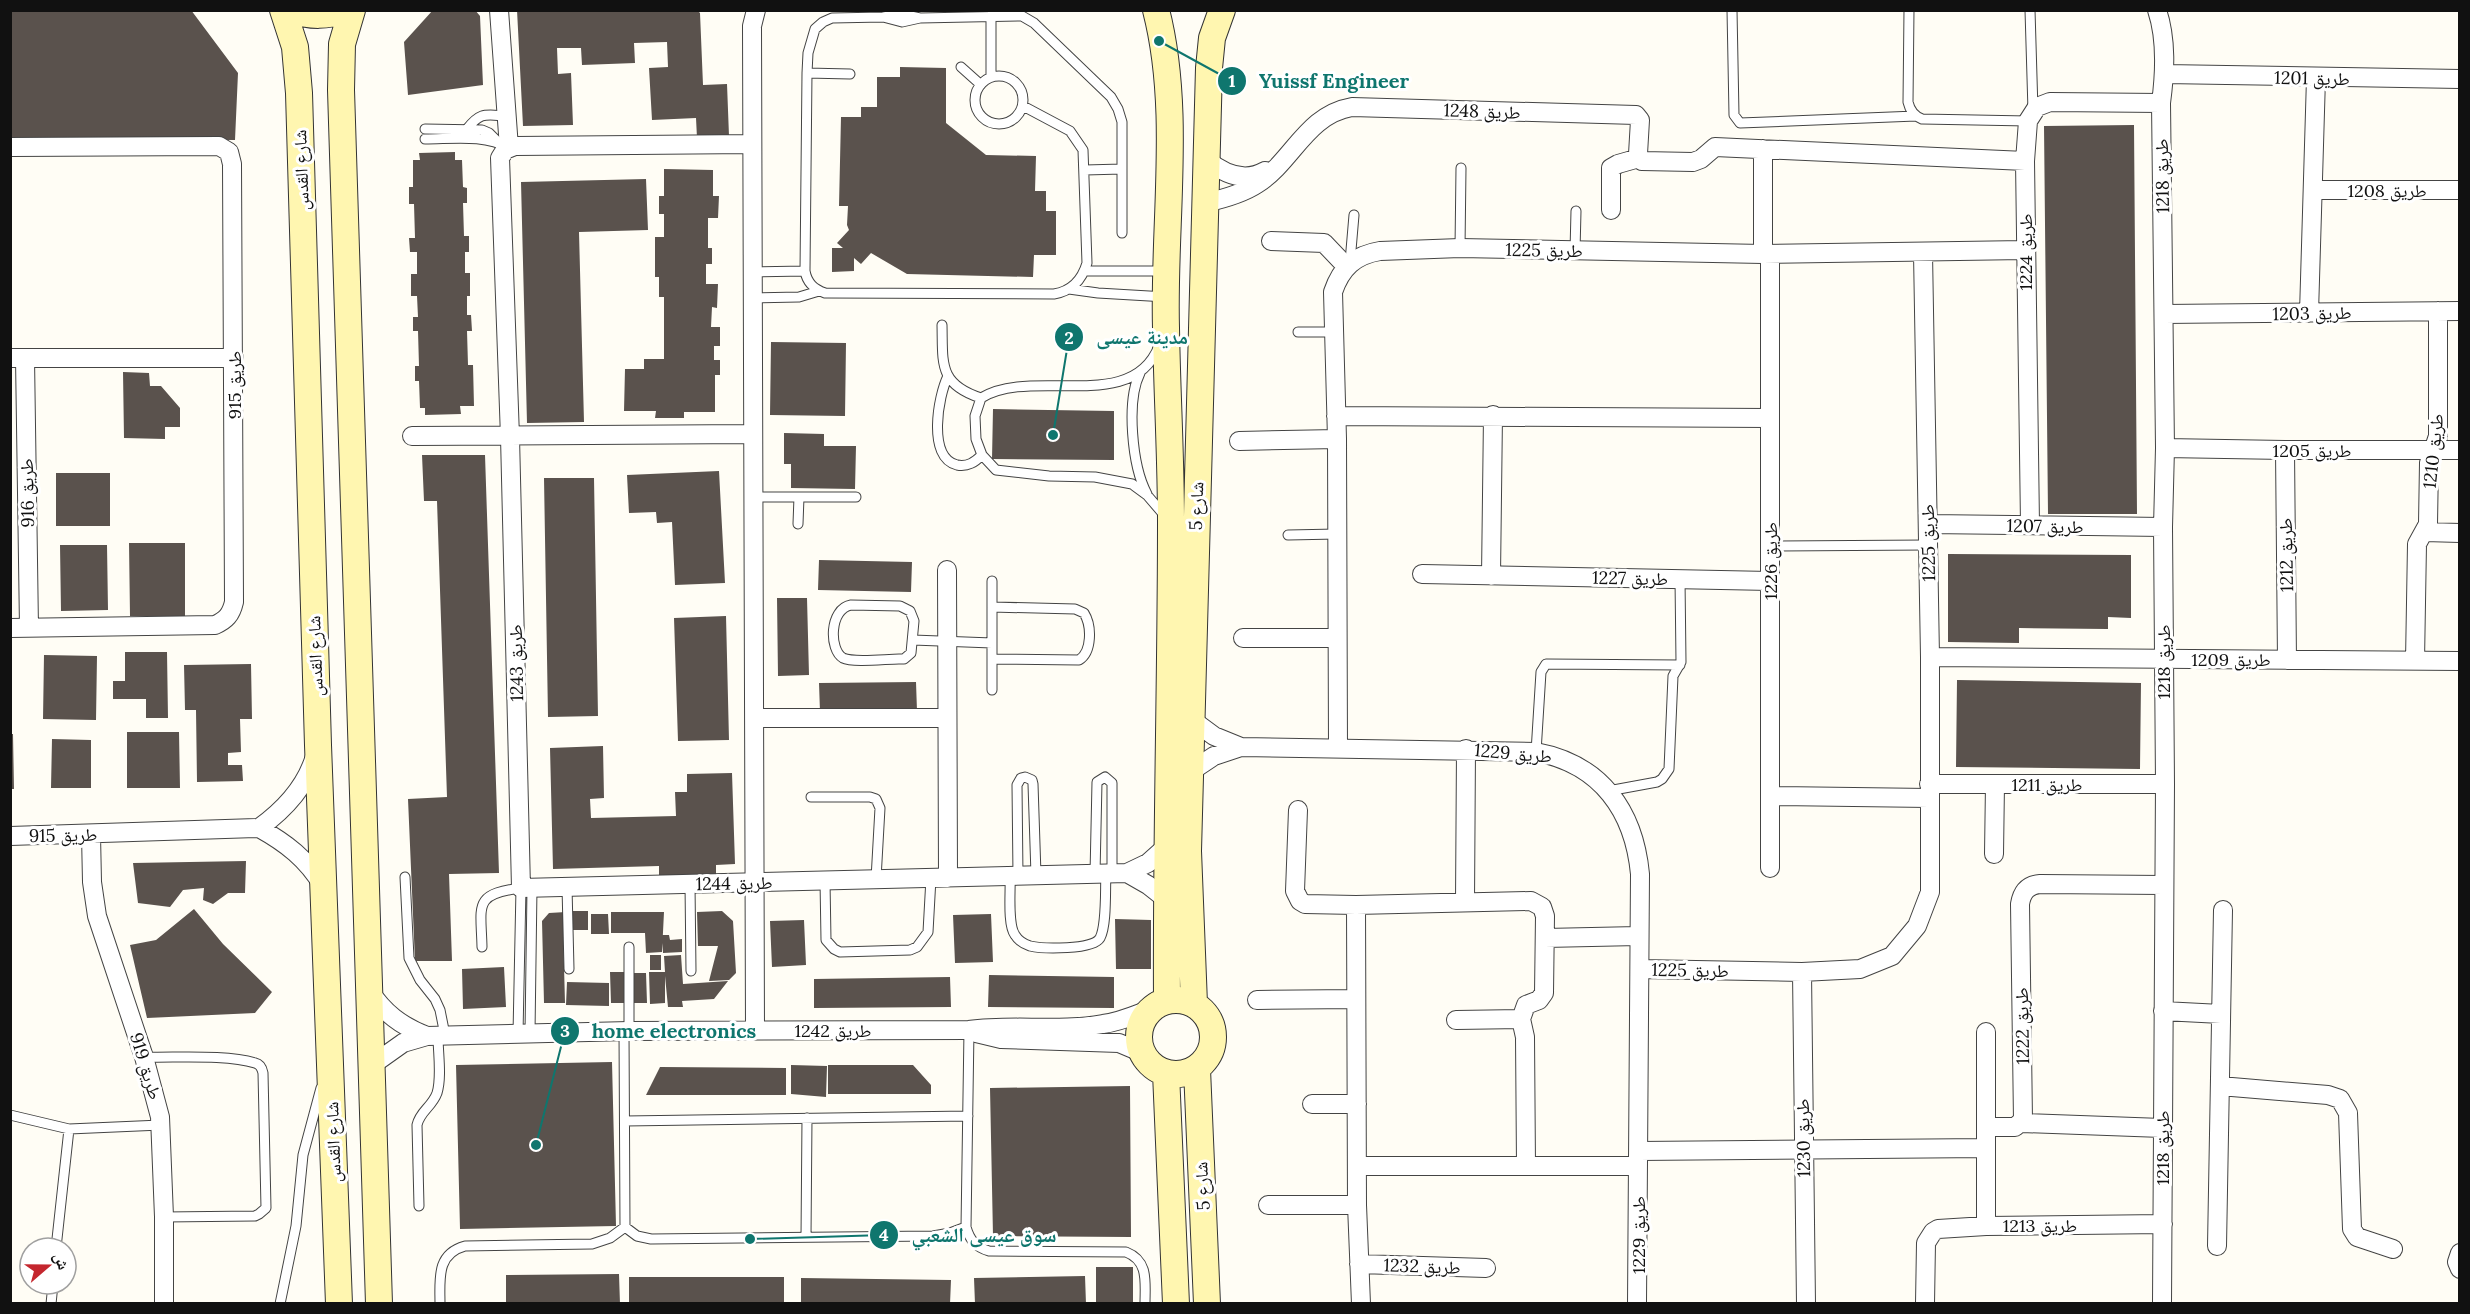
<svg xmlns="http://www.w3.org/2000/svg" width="2470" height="1314" font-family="Lora,'Noto Naskh Arabic',serif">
<rect width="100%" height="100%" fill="#fffdf5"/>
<path fill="#5a524d" d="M10,10H191L238,73L235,140L10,139Z
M433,10H475L480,16L483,85L408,95L404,42Z
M517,10H697L700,13L703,85L727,84L729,136L697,138L696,118L652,120L649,68L668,67L667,42L634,43L635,63L582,65L581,48H557L558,74L571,73L573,125L523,126Z
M900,67L946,68V123L986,155L1036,156L1035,191H1046V211H1056V255H1034L1033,277L907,274L871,253L861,264L854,258V271L832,272V248H843L837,243L849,230L847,225L848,206H839L841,117H861V107H877V77H900Z
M2134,125L2137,514H2048L2044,126Z
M455,152V160H462L463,187L467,188V203H463L464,236H469V252H465V273H470V296H467V315H471L472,331H467L468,365H473L474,406H460L461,414L425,415V408H420L419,381H415V366H419L418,331H413V317H418L417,296H411V274H417V252H410L409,238H415L414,204H409V187H413V160H420L419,153Z
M664,169L713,170V196H719L718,218H708V248H712V264H706V284H718L717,308L712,307L711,327H720V346H714V360H720V375H715V412H684V418H655L656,411H624L625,369H644V359H664V297H659V277H655V237H664V214H659V196H664Z
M646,179L648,230L579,232L584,422L527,423L521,182Z
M771,342L846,343L845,416L770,415Z
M123,372L149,373L150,386H161L180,408V427H165V439L124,438Z
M993,409L1114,411V460L992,459Z
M784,433L824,434V446H856L855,489L791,488V464H784Z
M422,455H485L499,873L449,874L452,961H415L408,799L447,797L437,501H424Z
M719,471L725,583L675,585L672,522L657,523L656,512L629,513L627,475Z
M56,473H110V526H56Z
M544,478H594L598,716L548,717Z
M129,543H185V616H130Z
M60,545H107L108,610L61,611Z
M1948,554L2131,555V618L2108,617V629L2019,628V643L1948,642Z
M819,560L912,562L911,592L818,590Z
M777,598H807L809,675L778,676Z
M726,616L729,740L678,741L674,618Z
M125,652H167L168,718H146V699H113V681H125Z
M44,655L97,656L96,720L43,719Z
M251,664L252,719H240L241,752L228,753V765H242L243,781L197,782L196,710H185L184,665Z
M1957,680L2141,683L2140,769L1956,767Z
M916,682L917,711L820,712L819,683Z
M127,732H179L180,788H127Z
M10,734H13L14,789H10Z
M52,739L91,740V788H51Z
M603,746L604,798L590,799L591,818L676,816L675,792H687V774L732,773L735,864L716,865V879L659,881V866L553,869L550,748Z
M246,861L245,893H228L213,904L203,900L204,888L183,890L170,907L138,903L133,863Z
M194,909L223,944L272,992L255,1013L147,1018L130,945L156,940Z
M569,911H588V930H569Z
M722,911L733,921L736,973L729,980L709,981L718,946H698L697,912Z
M566,912V930H563L565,1003H544L542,921L549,913Z
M611,912H664L662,952L646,953L645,933H611Z
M591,914H608L609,934H591Z
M991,914L993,962L955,963L953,915Z
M1115,919L1151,920V969H1116Z
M804,920L806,965L772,967L770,921Z
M662,935H669L670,940L682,939V952L663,953Z
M650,955H661V970H650Z
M681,955L683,984L728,981L714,999L682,1001L683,1007H668L665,976V1003L650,1004L649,972H665L664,956Z
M504,967L506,1007L463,1009L462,969Z
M610,972H627V1003H611Z
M631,973H646L647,1003H631Z
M989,975L1114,977V1008L988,1007Z
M950,977L951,1007L814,1008V979Z
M567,982L609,983V1006L566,1005Z
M612,1062L616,1226L460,1229L456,1065Z
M791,1065L827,1066L826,1097L791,1094Z
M828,1065H913L931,1085V1094H828Z
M660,1067L786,1068V1095H646Z
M1130,1086L1131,1237L993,1236L990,1088Z
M1096,1267H1133V1304H1096Z
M619,1274L620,1304H506V1275Z
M1085,1276L1086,1304H975L974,1278Z
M629,1277H784V1304H629Z
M801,1278L951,1280L950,1304H801Z"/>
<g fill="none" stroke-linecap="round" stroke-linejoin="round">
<g stroke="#444" stroke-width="11">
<path id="lane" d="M1732,10L1734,115L1740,123L1916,116
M1909,10L1908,102C1910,111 1914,116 1922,119L2028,121
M2030,10L2033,111
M991,16V76
M883,17L902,22L920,18L1022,16L1034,23L1111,97L1118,109L1122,122V233
M920,18L901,14L883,17L832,18L823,22L815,29L808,53L807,73L805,271C807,283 814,289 825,293L1054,294C1072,291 1082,280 1087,263L1083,150L1070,131L1023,106
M961,67L980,84
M807,73L850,74
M975 100a24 24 0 1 1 48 0a24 24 0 1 1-48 0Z
M425,129L482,130L489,133L498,142
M467,129C481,111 486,115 507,116
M425,139C453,139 484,134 509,148
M1085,170L1122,169
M1460,248L1461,168
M1575,251L1576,211
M1350,262L1354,215
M1085,271H1165
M753,272L805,271
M1069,289L1098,293L1166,297
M753,298L799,297L819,291
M942,325C943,363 938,384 981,398
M1298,332H1334
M1159,346C1132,415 1032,366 981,398L975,416L976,439L982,455L996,470L1049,476L1095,477L1132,484L1147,495L1165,516
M1140,373C1126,401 1132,466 1147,494
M948,376C938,396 927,458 957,465C968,467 975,462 982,455
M753,497H856
M798,524L799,497
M1288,535L1337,534
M1770,546L1927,545
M851,605L900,606L910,611L914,621L911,653L904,659H899C886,659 853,663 843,658C829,650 829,609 851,605Z
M992,607L1075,609L1084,613C1092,626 1092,652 1079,660L992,659
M913,640L992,643
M992,690V581
M1536,752L1541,672L1546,664L1680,665
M1608,791L1657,782L1662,779L1669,769L1673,676L1681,662L1680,579
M811,797H870L876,799L880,808L876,879
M1095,874L1097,782L1105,777L1112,783V873
M1010,876C1011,890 1007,924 1015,935C1018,940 1024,944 1030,946C1043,949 1093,950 1100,938C1107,925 1105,889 1106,873
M1018,876L1017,785L1021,778L1025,777L1032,780L1033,784L1036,875
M405,877L409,958L420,980L435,999L440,1010L445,1035
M825,881L826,940L834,949L840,952L910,950L917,947L928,932L931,878
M690,884L691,971
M567,887L569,969
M482,947C481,905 473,894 521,888L518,1034
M629,947V1031
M969,1030L966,1227C970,1241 976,1247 989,1251L1126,1252C1149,1261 1145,1282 1145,1304
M624,1031L625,1227
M530,1033L532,888
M144,1057C174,1058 227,1054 255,1063C260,1064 262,1068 263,1073L266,1208L259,1214L255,1216L164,1217
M10,1115L69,1129L161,1125
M625,1121L968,1116
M419,1206L417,1125C420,1111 432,1107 437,1093C442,1077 438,1053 438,1036
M625,1227L637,1236L651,1239L933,1236L950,1233L966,1227
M806,1237L807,1118
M56,1248L69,1129
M51,1304L53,1284
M280,1304L296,1226L303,1155L321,1088
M440,1304C440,1279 436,1254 465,1246L592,1244L610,1238L625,1227"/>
</g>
<g stroke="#444" stroke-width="20">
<path id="street" d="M499,10L509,148
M2157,10C2167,40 2165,73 2161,103L2165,448L2163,527L2165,784L2162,1304
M2165,74L2460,79
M752,144L515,146L505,150L500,158L510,437L521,888L1127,873L1148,863L1167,846
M10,147L219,146L229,152L232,164L234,602C231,615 226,620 215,625L10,628
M1763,149V254
M1207,160C1224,174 1244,183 1265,171
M2315,190H2460
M1205,203C1223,199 1242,194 1257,184C1293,161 1306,115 1352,107L1636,115L1640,120L1638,154L1642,161L1693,162L1701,159L1715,147L2025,161
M1611,210V168L1618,164L1639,158
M1271,241L1324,243L1346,266
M1770,254V868
M2309,313L2316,78
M2164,314L2460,311
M10,358H234
M25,358L29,628
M1336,416L1770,418
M412,436L753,434
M1239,441L1337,439
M2165,448L2285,450H2460
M2285,450L2287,660
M1928,524L2163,527
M2030,525L2025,161L2028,121L2037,107L2050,102L2161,103
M2425,532L2460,533
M947,570L948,878
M1422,574L1770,581
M1491,576L1493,415
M1243,638H1337
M1930,657L2460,661
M2415,661L2417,544L2428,524L2429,463L2438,436V311
M754,718H947
M1191,719L1214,736L1241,747
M1338,749L1337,439L1333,292C1341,268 1355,255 1380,251L1460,248L1763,254L2024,250
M1190,772L1214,756L1241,747L1536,752C1601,764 1634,811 1640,874L1637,1304
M1929,784H2165
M1770,796L1929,798
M1298,810L1295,891L1300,901L1305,904L1356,905L1531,901L1542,907L1545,916L1544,993L1539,1000L1526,1005L1521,1019L1525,1037L1526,1166
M259,828C284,810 306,787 315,756
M91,835L92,882L97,916L144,1057L160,1117L164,1217V1304
M10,836L259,828C286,843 307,859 323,886
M1994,854L1995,784
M1127,873L1148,885L1167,900
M1465,902L1466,749
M1356,905L1357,1205L1361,1304
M1545,938L1638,936
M1640,969L1802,972L1860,969L1892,956L1917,926L1930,892V657L1923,253
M1802,972L1806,1304
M369,990C384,1013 401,1026 427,1036
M1257,1000L1356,999
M2163,1011L2221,1014
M1456,1020L1521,1019
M755,1030L752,26L756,10
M1986,1032V1226
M976,1033L1001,1039L1119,1043L1138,1051L1145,1058
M372,1065L403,1043L427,1036L629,1031L969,1030C1013,1024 1059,1032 1103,1024C1120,1022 1135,1015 1151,1009
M2220,1086L2328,1095L2340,1099L2348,1113L2352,1229L2357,1237L2393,1249
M1312,1104H1357
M2022,1123L2162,1128
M1986,1127H2015L2023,1120L2020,904C2022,892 2028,885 2040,884L2164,885
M1639,1151L1986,1148
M1358,1166H1638
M1268,1205H1357
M2217,1246L2223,910
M2460,1253L2457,1262L2460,1269
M1359,1264L1486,1268
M1925,1304L1926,1243L1933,1232L1938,1229L1986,1226L2163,1224"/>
</g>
<g stroke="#333" stroke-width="28">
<path id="secondary" d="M283,10L295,47L299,93L318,745L339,1304
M292,10C311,17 327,16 346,10
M352,10L342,44L341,90L379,1304
M1156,10C1182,111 1163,224 1166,328C1167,393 1171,457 1171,522C1171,682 1166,841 1167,1000
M1139 1037a37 37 0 1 1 74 0a37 37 0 1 1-74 0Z
M1194,1004L1188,851L1209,68L1212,38L1222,10
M1197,1069L1207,1304
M1166,1073L1176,1304"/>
</g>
<use href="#lane" stroke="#fff" stroke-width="9"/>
<use href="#street" stroke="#fff" stroke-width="18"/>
<use href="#secondary" stroke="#fff6b0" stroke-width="26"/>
</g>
<g text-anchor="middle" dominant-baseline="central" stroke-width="6" stroke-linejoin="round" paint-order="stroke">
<g font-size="18" fill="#111" stroke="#fff">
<text transform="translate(2312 78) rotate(1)">طريق 1201</text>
<text transform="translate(1482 111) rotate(2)">طريق 1248</text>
<text transform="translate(301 170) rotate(-92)">شارع القدس</text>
<text transform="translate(2162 176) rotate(-91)">طريق 1218</text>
<text x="2387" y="190">طريق 1208</text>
<text transform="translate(1544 250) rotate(1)">طريق 1225</text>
<text transform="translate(2025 252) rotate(-90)">طريق 1224</text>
<text transform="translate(2312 313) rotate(-1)">طريق 1203</text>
<text transform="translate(234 385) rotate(-90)">طريق 915</text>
<text x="2312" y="450">طريق 1205</text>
<text transform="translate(2433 451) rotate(-84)">طريق 1210</text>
<text transform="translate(27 493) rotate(-91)">طريق 916</text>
<text transform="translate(1196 506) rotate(-88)">شارع 5</text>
<text transform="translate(2045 526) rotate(1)">طريق 1207</text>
<text transform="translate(1928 543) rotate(-91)">طريق 1225</text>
<text transform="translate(2286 555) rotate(-91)">طريق 1212</text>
<text transform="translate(1770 561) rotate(-90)">طريق 1226</text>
<text transform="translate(1630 578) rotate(1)">طريق 1227</text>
<text transform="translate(315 656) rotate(-92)">شارع القدس</text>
<text x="2231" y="659">طريق 1209</text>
<text transform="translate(2163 662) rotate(-90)">طريق 1218</text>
<text transform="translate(516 663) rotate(-91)">طريق 1243</text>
<text transform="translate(1513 753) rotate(5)">طريق 1229</text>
<text x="2047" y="784">طريق 1211</text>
<text transform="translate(63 835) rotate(-1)">طريق 915</text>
<text transform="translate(734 883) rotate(-1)">طريق 1244</text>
<text transform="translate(1690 970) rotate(1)">طريق 1225</text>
<text transform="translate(2022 1026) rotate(-91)">طريق 1222</text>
<text x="833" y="1030">طريق 1242</text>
<text transform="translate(146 1066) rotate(73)">طريق 919</text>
<text transform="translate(1803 1138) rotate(-91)">طريق 1230</text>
<text transform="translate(333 1142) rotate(-92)">شارع القدس</text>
<text transform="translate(2162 1148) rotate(-90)">طريق 1218</text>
<text transform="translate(1202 1186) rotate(-93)">شارع 5</text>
<text x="2040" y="1225">طريق 1213</text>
<text transform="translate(1638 1235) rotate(-90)">طريق 1229</text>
<text transform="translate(1422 1266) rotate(2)">طريق 1232</text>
</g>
</g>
<path fill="none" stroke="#0f766e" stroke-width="2" d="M1159 41L1232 81M1053 435L1069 337M536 1145L565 1031M750 1239L884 1235"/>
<g fill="#0f766e" stroke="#fff" stroke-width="2">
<circle cx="1159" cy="41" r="6"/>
<circle cx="1053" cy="435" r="6"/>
<circle cx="536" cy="1145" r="6"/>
<circle cx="750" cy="1239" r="6"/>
<circle cx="1232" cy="81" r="15"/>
<circle cx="1069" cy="337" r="15"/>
<circle cx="565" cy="1031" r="15"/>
<circle cx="884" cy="1235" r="15"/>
</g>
<g font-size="18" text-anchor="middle" font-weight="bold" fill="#fff">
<text x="1232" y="87">1</text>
<text x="1069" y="344">2</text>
<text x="565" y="1037">3</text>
<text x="884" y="1241">4</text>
</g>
<g font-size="20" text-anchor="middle" font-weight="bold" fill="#0f766e" stroke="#fff" stroke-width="6" stroke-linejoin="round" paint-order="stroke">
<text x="1334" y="88">Yuissf Engineer</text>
<text x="1142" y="344">مدينة عيسى</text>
<text x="674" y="1038">home electronics</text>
<text x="984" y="1242">سوق عيسى الشعبي</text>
</g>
<rect width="2470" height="1314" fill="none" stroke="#111111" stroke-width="24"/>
<g transform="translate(48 1266) rotate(70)"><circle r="28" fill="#ffffff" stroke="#a0a0a0" stroke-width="1.5"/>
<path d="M0-4.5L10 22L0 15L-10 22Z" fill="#c4262e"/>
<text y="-9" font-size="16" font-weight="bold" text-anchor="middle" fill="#111111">ش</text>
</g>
</svg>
